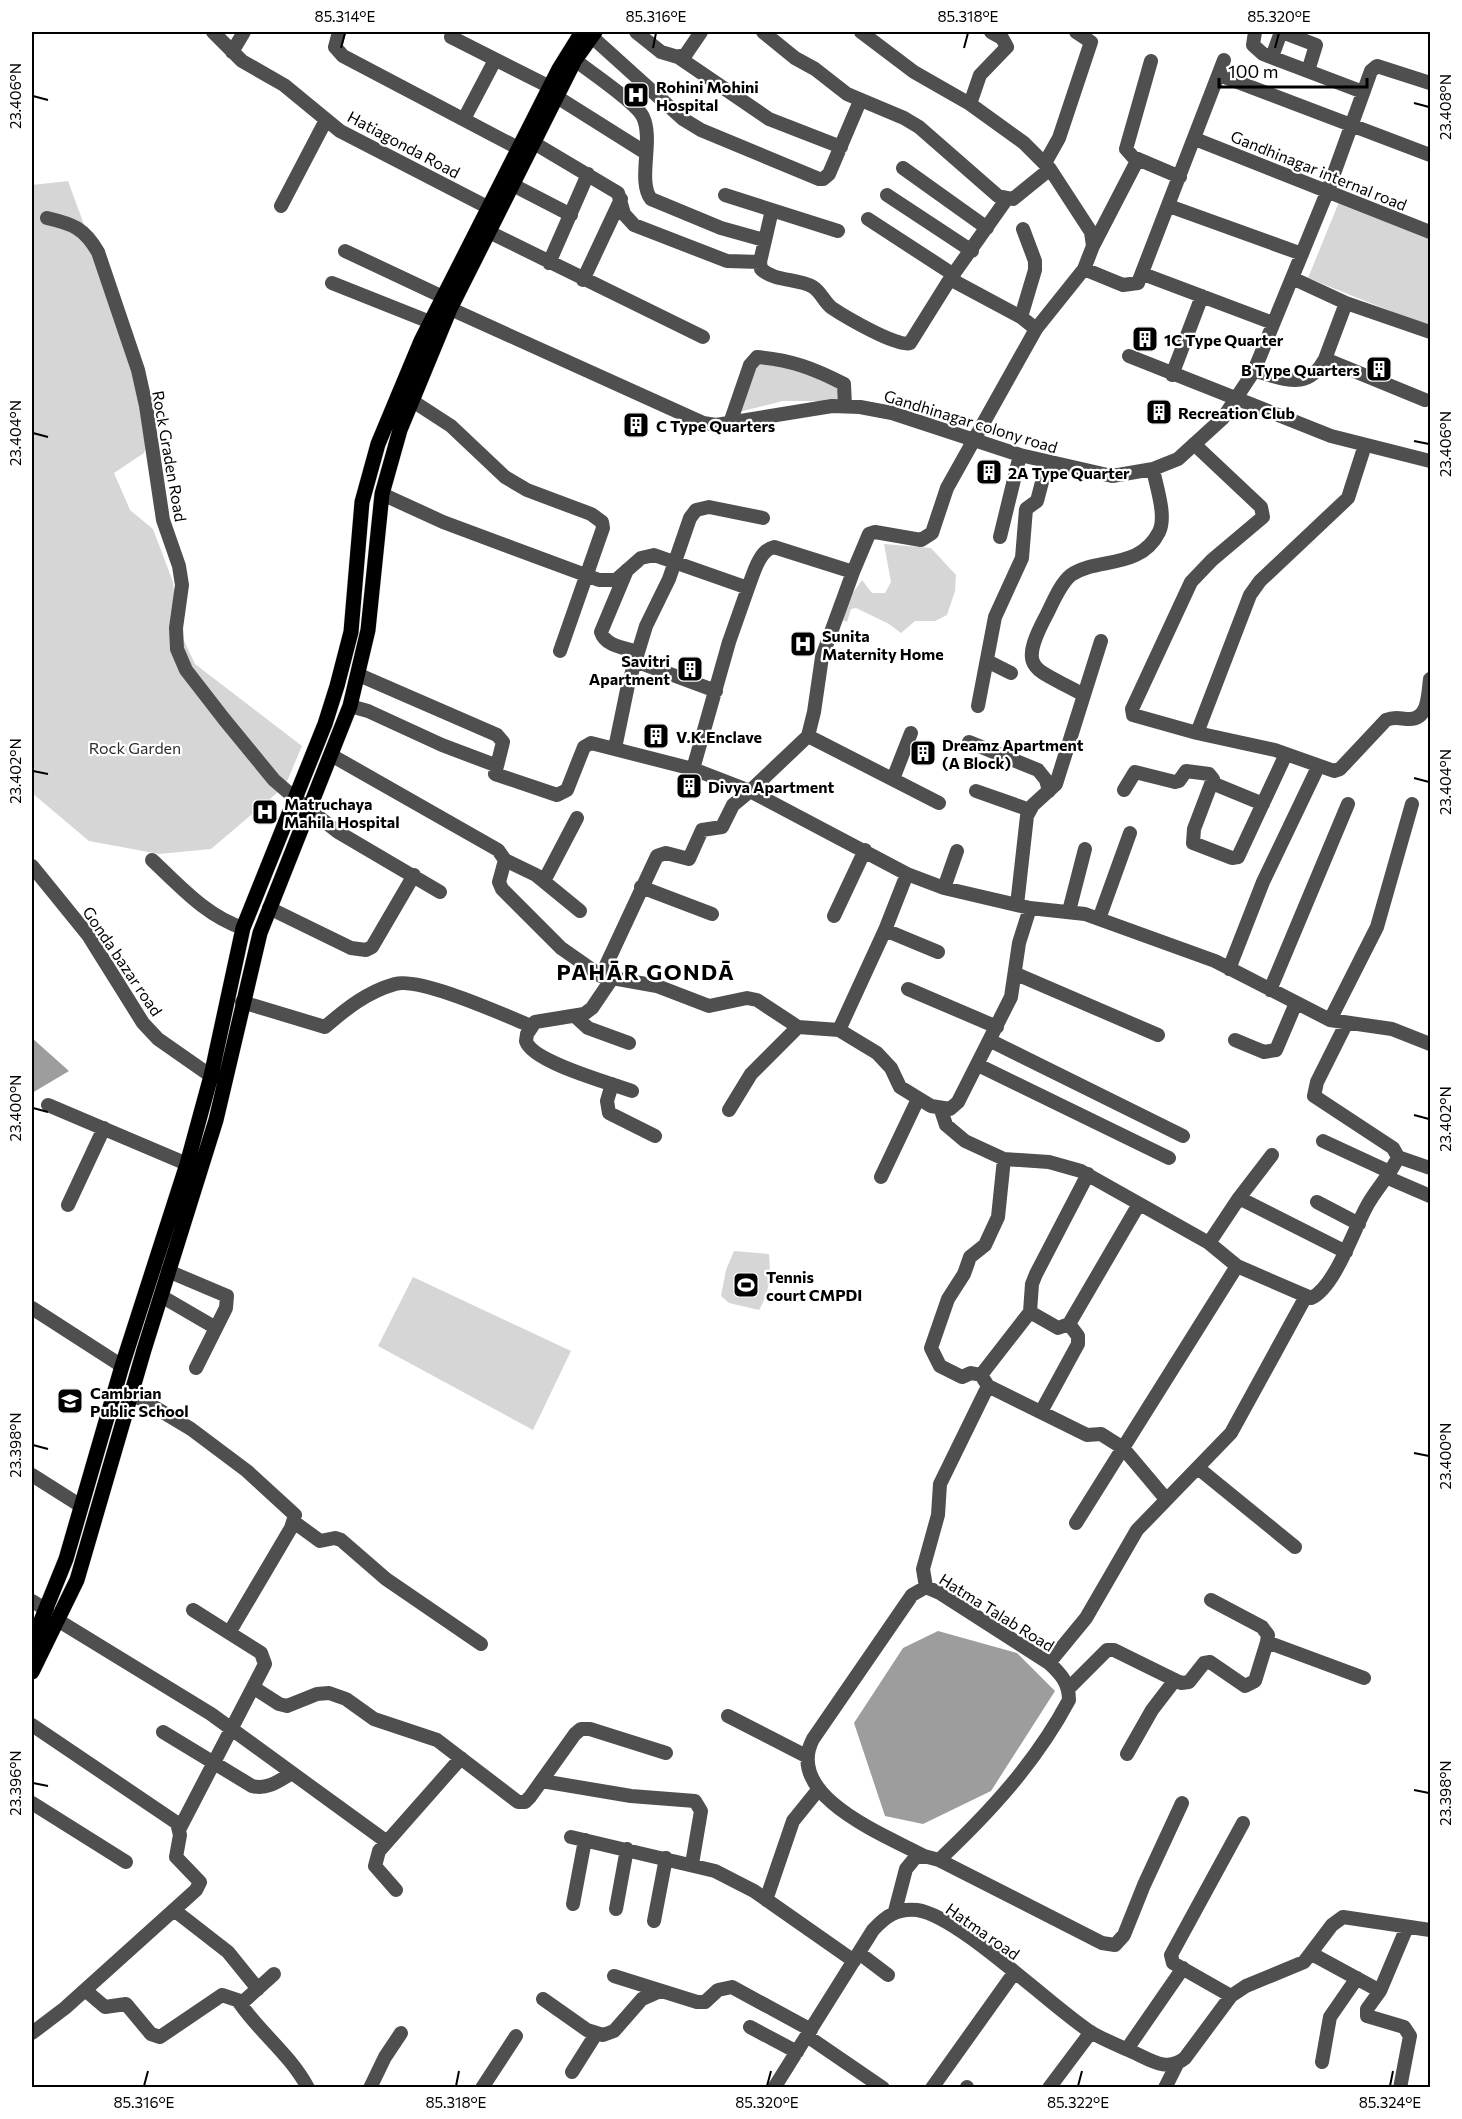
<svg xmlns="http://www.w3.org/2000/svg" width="1462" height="2119" font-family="Commissioner,sans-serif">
<rect width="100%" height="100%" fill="#fff"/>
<path fill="#d6d6d6" d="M68,181L154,415L144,453L114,473L130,510L153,529L173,582L178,628L195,664L302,746L285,786L211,849L159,854L89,841L32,793V185Z
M1339,202L1430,238V327L1308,278Z
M766,361L798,367L840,387L838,401H783L735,413L752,364Z
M884,544L931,548L956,575L955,591L947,615L935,621H915L901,633L889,624L856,608L851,609L847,622L836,617L862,580L872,593H885L891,582Z
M734,1251L769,1254C771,1275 770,1291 759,1310L729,1303L721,1296L726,1270Z
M413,1277L571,1351L533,1430L378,1346Z"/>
<path fill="#9d9d9d" d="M32,1038L69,1071L32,1093Z
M938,1631L1017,1653L1055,1691L991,1791L923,1824L885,1816L854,1723L903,1648Z"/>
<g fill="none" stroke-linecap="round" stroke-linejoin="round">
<g stroke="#dbdbdb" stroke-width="16">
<path id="major" d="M32,1643L66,1559L122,1366L187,1164L211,1076L243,928L325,724L337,686L351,632L362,502L378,444L421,341L559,69L582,32
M32,1672L77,1580L144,1350L216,1120L260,933L350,706L368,630L382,494L400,430L450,309L575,60L595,32"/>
</g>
<path stroke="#4f4f4f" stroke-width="14" d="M213,32L242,61L284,85L340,131L497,212
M339,32L335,47L343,56L518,148
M636,32L661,52L678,57L686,54L701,32
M763,32L795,58L815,69L847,94L904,118L919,127L998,196L1013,199L1050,169
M1255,32L1253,45L1263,54L1363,92
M1282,32L1316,45L1308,71
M591,36L683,119L701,130L819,179H823L829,174L860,101
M451,37L550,87
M232,52L244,32
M678,57L769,119L841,147
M1272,57L1281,32
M575,60C589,71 637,103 643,117C654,140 637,181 651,199L721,228L764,240
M1151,61L1126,149L1133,157L1180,177
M1219,75L1430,155
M557,97L646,153
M970,104L980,75L1007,47L1002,38L991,32
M464,119L495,60
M1195,139L1430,232
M534,143L618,193L624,214L634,225L727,261L760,262
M1045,163L1059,138L1091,42L1076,32
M903,168L987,228
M513,185L571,215
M725,195L838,231
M887,195L972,251
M281,206L326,120
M1169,206L1302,254
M772,210L760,262L761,269C775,282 798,278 813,287C821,292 824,302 832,308C844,316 898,348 910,343L950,279L1021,317L1036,329
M47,218C73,224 84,228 98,252L138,370L146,406L163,520L179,566L182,585L176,628L177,649L186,670L224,719L274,780L296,799L338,832L440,892
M868,219L954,275
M489,232L703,337
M1093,246L1138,159
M345,251L443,297
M549,263L588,174
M1084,269L1123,285L1138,283L1224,60
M1143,274L1273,323
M1292,278L1346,303L1430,332
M950,279L1006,200
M583,280L621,199
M332,283L430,322
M1346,303L1325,359L1425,400
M442,305L703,423L716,425L832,406L860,407L892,413L1020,455L1112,476L1153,469L1178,459L1223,418L1254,371L1328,190L1371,71L1377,66L1430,83
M1021,317L1035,270V261L1023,229
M1129,356L1331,436L1430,461
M1254,371C1285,378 1307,392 1325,359
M1172,375L1202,296
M411,400L451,426L505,477L527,490L591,514L602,522L603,528L560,651
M730,423L750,365L757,357C791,360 813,368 844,384L845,406
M1194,444L1261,507L1263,517L1212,560L1191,582L1132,709L1133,715L1197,733L1275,750L1334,771L1340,769L1386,720C1395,716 1401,719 1410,719C1429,719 1428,693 1430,679
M382,494L443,522L599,580H616L641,558L654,555L748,588L729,642L693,769
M1000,537L1020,455
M627,570L601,632C605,646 625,648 638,652
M853,572L869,534L875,532L921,540L932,533L947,488L1036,329L1084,269L1093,246L1091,232L1050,169L1024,143L970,104L914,72L861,32
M635,661L716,691
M987,661L1011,673
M359,675L497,735L503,742L495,774L557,795L567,790L584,747L591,743L693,769L750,791L808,736L814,712L822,657L853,572L774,547C759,550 753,575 748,588
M1084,695C1034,667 1016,672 1047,614C1053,602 1060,584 1071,575C1097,557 1140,570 1159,532C1167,516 1156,486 1153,469
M350,706L368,711L442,745L495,765
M978,706L995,617L1022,558L1026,509L1037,501L1047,463
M1197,733L1250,595L1260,581L1348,498L1365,445
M808,736L939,803
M969,742L1038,770L1046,780L1049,791
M615,748L628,685L646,626L669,579L690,518L696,510L709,507L763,518
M331,755L498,850L505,860L499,882L502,889L561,948L601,976L657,986L709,1006L747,998L757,1000L798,1027
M893,779L911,733
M1212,783L1263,804
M1124,790L1135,772L1175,782L1179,781L1186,771L1209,774L1213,779L1194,829L1193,843L1232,858L1238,857L1286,754
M976,791L1030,810
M152,860C180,886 206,916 243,928
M505,860L536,875L580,911
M32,866L88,935L143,1023L158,1039L211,1076L220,1077
M544,881L577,818
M641,887L712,914
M944,888L957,851
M1017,905L1027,816L1033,805L1056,784L1101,641
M269,908L351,948L366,950L372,947L414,875
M1069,911L1085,849
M834,916L865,850
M1099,919L1130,833
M885,930L938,952
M1229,969L1263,882L1318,767
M1016,974L1158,1035
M601,976L657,856L666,853L689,859L702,830L722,827L733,805L750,791L907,874L944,888L1030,908L1085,914L1215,961L1330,1020L1392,1029L1430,1044
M613,977L592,1008L584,1014L535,1022L527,1034L526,1041C532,1062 610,1083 632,1091
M908,989L997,1027
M1270,990L1348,804
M242,1002L325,1027C347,1008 367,992 395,984C421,977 504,1015 531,1026
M576,1017L588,1028L629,1043
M1330,1020L1377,927L1412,804
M839,1030L885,930L907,874
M1235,1040L1264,1052L1276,1050L1296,1003
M991,1041L1183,1136
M978,1065L1169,1158
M612,1084L607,1101L609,1113L655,1136
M48,1105L187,1164
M729,1110L751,1074L798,1027L839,1030L877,1053L891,1068L900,1087L931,1106L950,1109L958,1102L1011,997L1019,943L1030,908
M941,1110L946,1125L965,1141L1004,1159L1049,1162L1081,1171L1209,1243L1237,1266L1311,1298C1335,1288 1355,1226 1368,1204C1377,1188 1391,1174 1398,1157L1393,1148L1314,1096L1317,1082L1346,1024
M1323,1141L1390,1172
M1398,1157L1430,1168
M881,1177L918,1099
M1386,1177L1430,1196
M1239,1198L1346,1252
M1317,1202L1359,1224
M68,1205L104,1128
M1209,1243L1239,1198L1272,1155
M168,1271L227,1296L226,1308L196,1368
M161,1296L216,1328
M32,1308L122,1366
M1030,1312L1058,1328L1069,1324L1139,1204
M981,1375L1030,1312L1032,1284L1036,1274L1088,1174
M988,1386L1087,1435L1101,1434L1123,1448L1166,1499
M131,1393L191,1429L247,1471L295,1515L291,1528L229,1633
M1042,1410L1078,1344V1336L1069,1324
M1198,1468L1295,1547
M32,1475L81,1506
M294,1522L320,1541L335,1538L341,1540L386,1579L481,1644
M1076,1523L1237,1266
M926,1587L923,1569L938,1515L940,1484L988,1386L981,1375L971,1373L962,1377L940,1366L931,1348L948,1299L964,1274L970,1257L985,1245L998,1217L1004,1159
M1211,1600L1262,1627L1268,1635L1267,1642
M32,1601L47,1610
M59,1621L211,1714L387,1842
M1049,1663L1086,1618L1137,1530L1231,1433L1305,1298
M254,1688L279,1704L287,1706L317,1694L329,1693L346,1699L374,1719L437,1740L518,1802H525L530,1797L575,1734L581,1729H590L666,1753
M1069,1688L1107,1650H1114L1181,1683L1189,1682L1204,1663L1210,1662L1245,1686L1255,1681L1267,1642L1364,1678
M728,1716L806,1756
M32,1725L177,1823L180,1835L176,1857L200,1882L196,1890L65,2008L32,2033
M163,1732L252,1786C267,1790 279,1781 292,1773
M1127,1754L1152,1710L1175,1680
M542,1781L631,1796L695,1801L701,1811L692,1864
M32,1803L126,1862
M180,1828L265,1664L261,1653L193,1610
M571,1837L715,1871L754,1891L854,1961
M939,1860L1102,1943L1115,1945L1124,1935L1144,1885L1182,1803
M396,1890L375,1866L379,1851L461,1758
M766,1900L793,1821L818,1790
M573,1904L585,1840
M616,1909L627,1849
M174,1910L228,1952L258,1989
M895,1911L906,1869L915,1858L924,1856L939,1860C990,1812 1036,1762 1069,1700C1069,1683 1061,1674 1049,1663L940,1593L926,1587L912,1595L813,1739C783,1796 885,1835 924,1856
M654,1921L666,1858
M859,1953L888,1975
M1312,1954L1380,1991L1407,1927
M614,1976L697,2002H705L718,1990L732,1987L811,2030
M85,1990L105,2007L126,2004L151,2034L160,2037L222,1995L243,2002L274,1974
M1380,1991L1367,2009V2016L1404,2027L1410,2036L1400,2088
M1231,1996L1173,1963L1171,1955L1243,1823
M543,1999L587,2030L603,2035L614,2031L642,1999L660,1991
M239,2002C260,2033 290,2054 308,2088
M750,2027L797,2052
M807,2036L883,2088
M1127,2049L1183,1968
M1322,2062L1330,2017L1357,1978
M572,2072L596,2034
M967,2087V2088
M370,2088L385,2057L401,2033
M482,2088L516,2036
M774,2088L873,1930C886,1916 897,1908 917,1910C959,1916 1048,2004 1089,2031C1103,2040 1120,2046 1135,2053C1152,2061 1168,2072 1185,2058L1231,1996L1246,1986L1304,1962L1332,1925L1343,1917L1430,1930
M932,2088L1014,1973
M1049,2088L1091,2032
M1165,2088L1177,2064"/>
<use href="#major" stroke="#000" stroke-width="15"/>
</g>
<path fill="none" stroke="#000" stroke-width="2" d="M341,48L345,33M653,48L656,33M964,48L968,33M1275,48L1279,33M33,96L48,100M1414,103L1429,107M33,433L48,437M1414,441L1429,444M33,771L48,774M1414,778L1429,782M33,1108L48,1112M1414,1115L1429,1119M33,1445L48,1449M1414,1453L1429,1456M33,1783L48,1786M1414,1790L1429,1793M144,2086L148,2071M456,2086L459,2071M767,2086L771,2071M1078,2086L1082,2071M1390,2086L1393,2071"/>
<defs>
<g id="hospital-square" transform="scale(1.35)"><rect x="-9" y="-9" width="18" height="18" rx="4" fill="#000" stroke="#fff"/><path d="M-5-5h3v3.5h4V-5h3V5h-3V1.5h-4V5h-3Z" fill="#fff"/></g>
<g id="building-square" transform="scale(1.35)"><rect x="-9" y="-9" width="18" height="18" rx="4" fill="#000" stroke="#fff"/><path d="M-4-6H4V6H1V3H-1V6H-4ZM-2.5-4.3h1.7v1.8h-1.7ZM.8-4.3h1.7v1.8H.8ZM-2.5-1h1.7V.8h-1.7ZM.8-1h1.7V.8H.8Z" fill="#fff"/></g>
<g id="stadium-square" transform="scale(1.35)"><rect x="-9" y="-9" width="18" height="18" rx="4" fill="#000" stroke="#fff"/><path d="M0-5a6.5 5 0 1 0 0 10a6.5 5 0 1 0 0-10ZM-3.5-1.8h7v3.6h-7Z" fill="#fff"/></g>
<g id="school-square" transform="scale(1.35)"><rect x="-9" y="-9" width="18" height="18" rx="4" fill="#000" stroke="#fff"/><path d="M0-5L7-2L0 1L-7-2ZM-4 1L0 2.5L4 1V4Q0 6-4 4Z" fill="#fff"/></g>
</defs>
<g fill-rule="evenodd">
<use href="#hospital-square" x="636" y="95"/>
<use href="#building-square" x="1145" y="339"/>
<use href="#building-square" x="1379" y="369"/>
<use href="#building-square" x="1159" y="412"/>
<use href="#building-square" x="636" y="425"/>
<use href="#building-square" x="989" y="472"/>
<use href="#hospital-square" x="803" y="644"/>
<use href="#building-square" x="690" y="669"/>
<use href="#building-square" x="656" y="736"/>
<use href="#building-square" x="923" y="753"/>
<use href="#building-square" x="689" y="786"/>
<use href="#hospital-square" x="265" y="812"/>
<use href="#stadium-square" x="746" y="1285"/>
<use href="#school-square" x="70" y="1401"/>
</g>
<g text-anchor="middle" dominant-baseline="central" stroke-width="4.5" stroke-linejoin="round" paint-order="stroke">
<g font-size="16" font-weight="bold" fill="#000" stroke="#fff" text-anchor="start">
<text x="656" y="86">Rohini Mohini<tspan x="656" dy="18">Hospital</tspan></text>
<text x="1164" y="339">1C Type Quarter</text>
<text x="1360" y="369" text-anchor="end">B Type Quarters</text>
<text x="1178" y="412">Recreation Club</text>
<text x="656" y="425">C Type Quarters</text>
<text x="1008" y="472">2A Type Quarter</text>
<text x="822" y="635">Sunita<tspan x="822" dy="18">Maternity Home</tspan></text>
<text x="670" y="660" text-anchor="end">Savitri<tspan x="670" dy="18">Apartment</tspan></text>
<text x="676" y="736">V.K.Enclave</text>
<text x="942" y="744">Dreamz Apartment<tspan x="942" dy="18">(A Block)</tspan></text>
<text x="708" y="786">Divya Apartment</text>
<text x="284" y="803">Matruchaya<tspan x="284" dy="18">Mahila Hospital</tspan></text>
<text x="766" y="1276">Tennis<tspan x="766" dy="18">court CMPDI</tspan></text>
<text x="90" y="1392">Cambrian<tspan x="90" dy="18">Public School</tspan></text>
</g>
<g font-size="16" fill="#000" stroke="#fff">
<text transform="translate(404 144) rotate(28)">Hatiagonda Road</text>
<text transform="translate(1319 170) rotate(22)">Gandhinagar internal road</text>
<text transform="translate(971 421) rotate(17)">Gandhinagar colony road</text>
<text transform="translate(170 456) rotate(80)">Rock Graden Road</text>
<text transform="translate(123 961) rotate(56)">Gonda bazar road</text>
<text transform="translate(997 1612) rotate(32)">Hatma Talab Road</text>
<text transform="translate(983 1931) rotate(35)">Hatma road</text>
</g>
<g font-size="16" fill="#2d2d2d" stroke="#fff">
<text x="135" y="747">Rock Garden</text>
</g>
<g font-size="22" font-weight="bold" letter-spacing="1.5" fill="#000" stroke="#fff">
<text x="646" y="971">PAHĀR GONDĀ</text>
</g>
</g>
<rect width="1462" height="2119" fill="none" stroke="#ffffff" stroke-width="66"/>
<path d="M1219 78v9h148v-9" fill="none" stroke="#000000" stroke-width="3"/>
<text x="1228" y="78" font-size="18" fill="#000000" stroke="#ffffff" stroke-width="4.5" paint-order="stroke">100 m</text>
<rect x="33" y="33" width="1396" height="2053" fill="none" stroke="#000" stroke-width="2"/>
<g font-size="15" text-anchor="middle" fill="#000">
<text x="345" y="22">85.314°E</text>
<text x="656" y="22">85.316°E</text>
<text x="968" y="22">85.318°E</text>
<text x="1279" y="22">85.320°E</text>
<text transform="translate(16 96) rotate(-90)" y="5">23.406°N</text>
<text transform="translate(1446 107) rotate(-90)" y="5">23.408°N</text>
<text transform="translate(16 433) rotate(-90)" y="5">23.404°N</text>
<text transform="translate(1446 444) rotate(-90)" y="5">23.406°N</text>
<text transform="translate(16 771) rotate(-90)" y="5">23.402°N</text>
<text transform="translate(1446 782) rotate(-90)" y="5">23.404°N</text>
<text transform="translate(16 1108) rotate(-90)" y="5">23.400°N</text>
<text transform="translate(1446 1119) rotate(-90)" y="5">23.402°N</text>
<text transform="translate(16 1445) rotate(-90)" y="5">23.398°N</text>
<text transform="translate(1446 1456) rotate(-90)" y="5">23.400°N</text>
<text transform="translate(16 1783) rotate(-90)" y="5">23.396°N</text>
<text transform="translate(1446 1793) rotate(-90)" y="5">23.398°N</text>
<text x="144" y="2108">85.316°E</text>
<text x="456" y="2108">85.318°E</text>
<text x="767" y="2108">85.320°E</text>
<text x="1078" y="2108">85.322°E</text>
<text x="1390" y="2108">85.324°E</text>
</g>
</svg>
